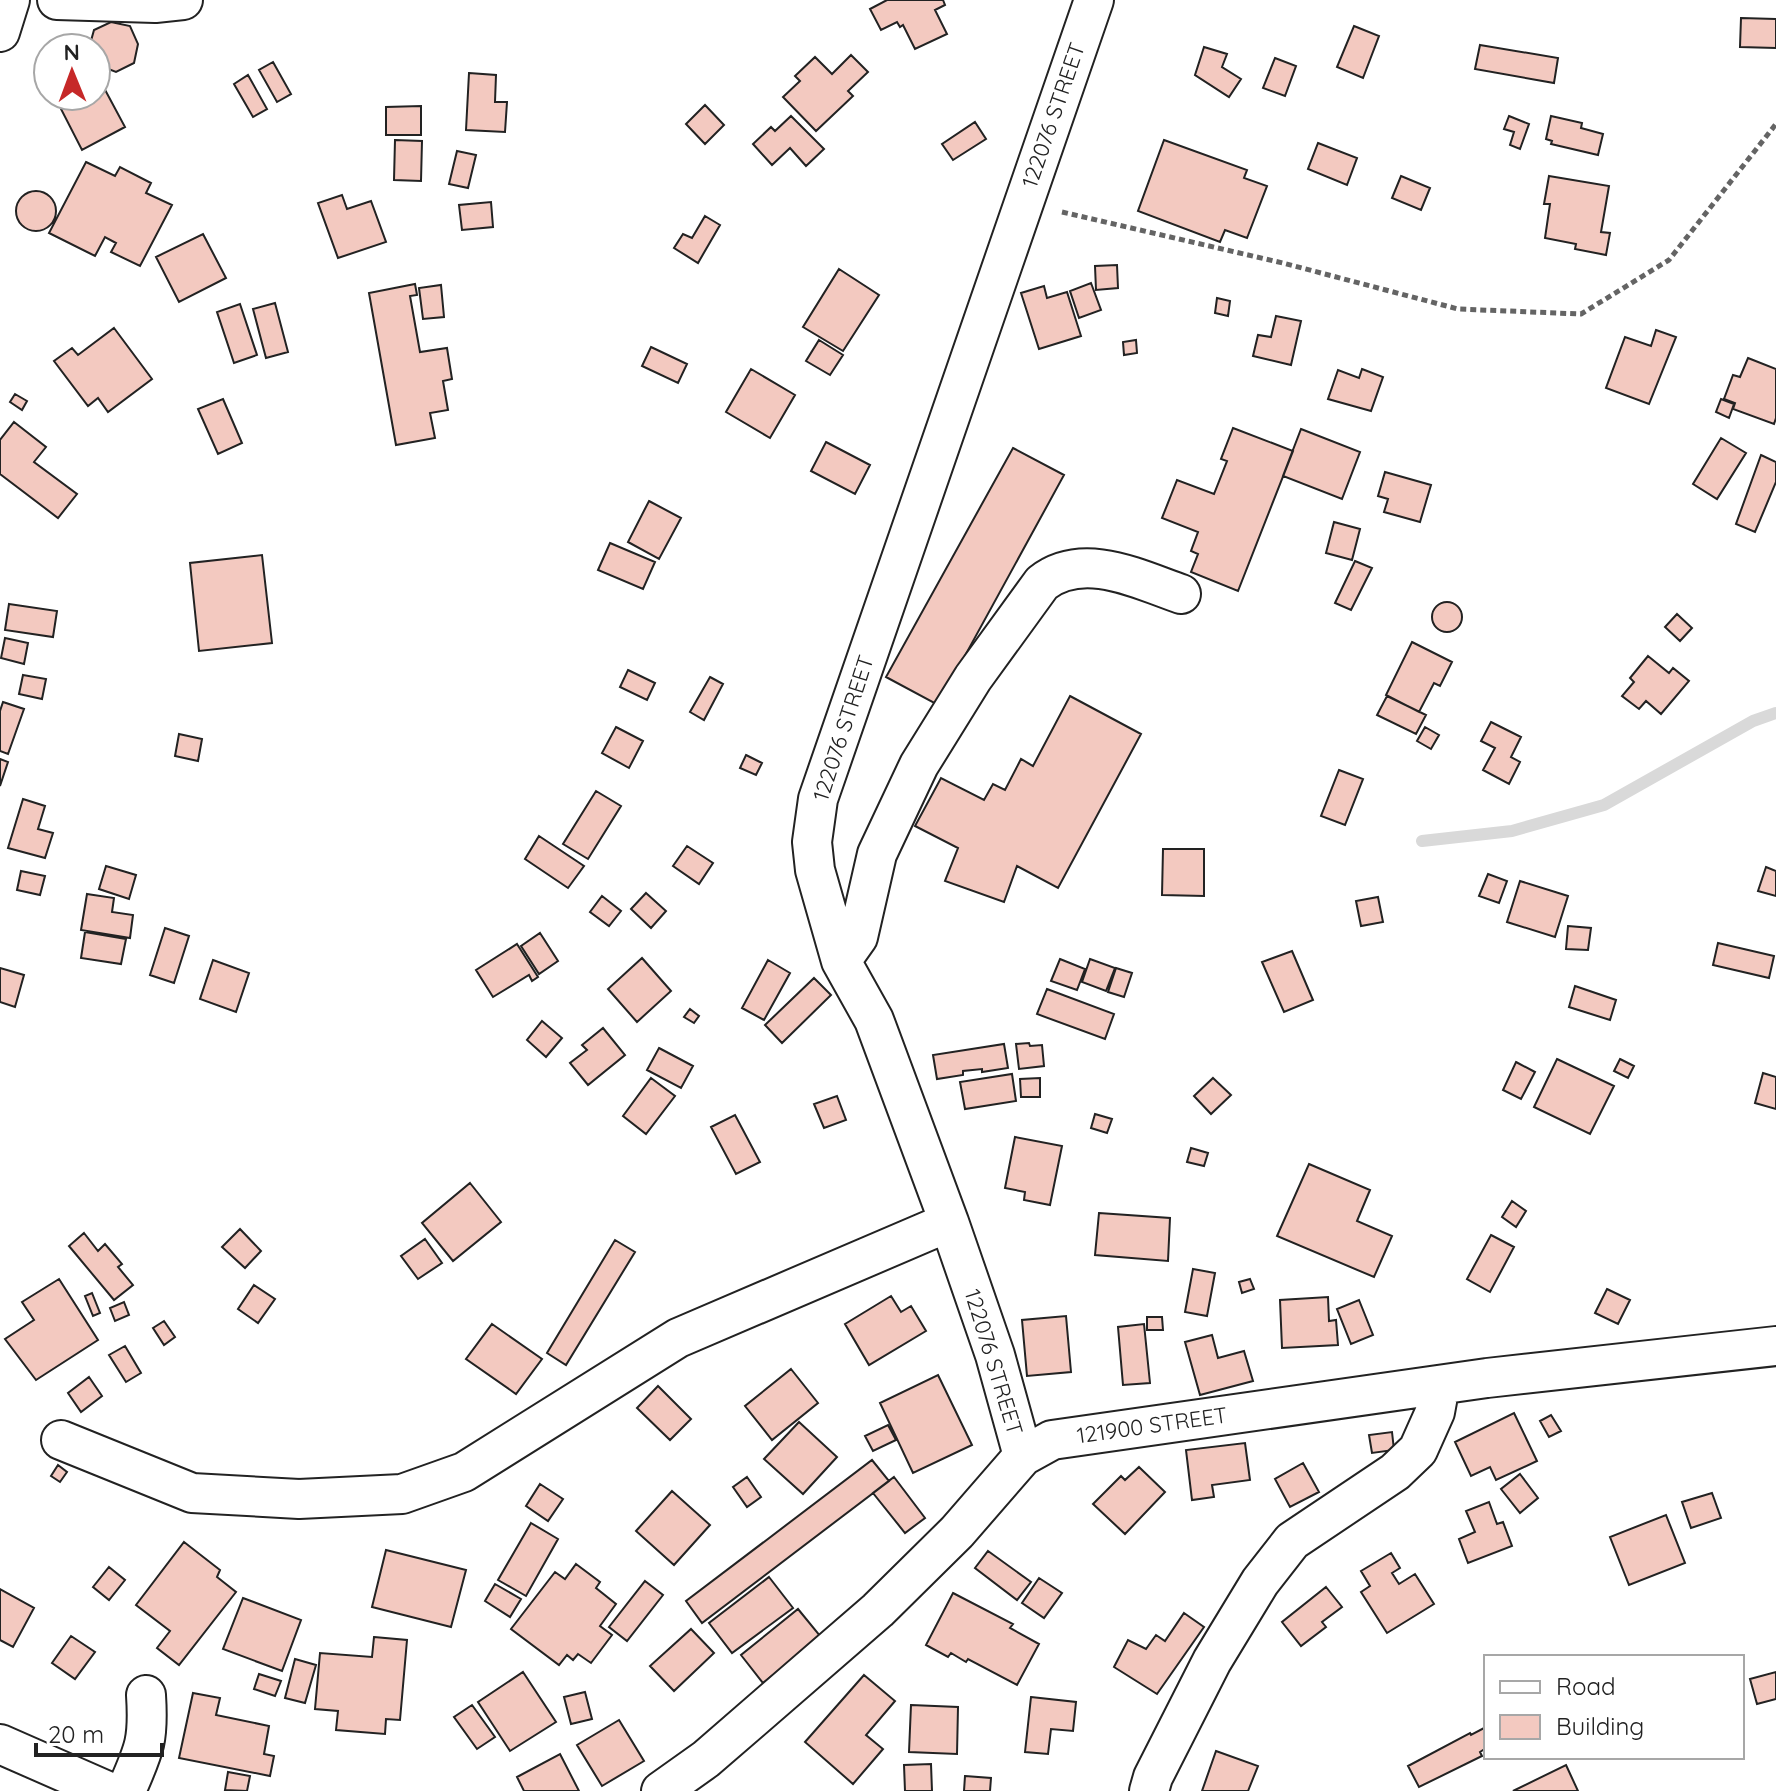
<svg xmlns="http://www.w3.org/2000/svg" width="1776" height="1791" font-family="Quicksand,sans-serif">
<rect width="100%" height="100%" fill="#fff"/>
<g fill="none" stroke-linecap="round" stroke-linejoin="round">
<path stroke="#d9d9d9" stroke-width="12" d="M1422,841L1512,831L1604,805L1753,721L1776,713"/>
</g>
<path fill="#f3c9c0" stroke="#222" stroke-width="2" d="M943,0L945,5L935,10L947,34L915,49L903,25L900,27L897,22L881,30L870,9L887,0Z
M1741,18L1776,19V48L1740,47Z
M111,22L130,26L138,44L134,63L116,72L98,65L96,48H89L94,30Z
M1354,26L1379,36L1363,78L1337,67Z
M1480,45L1558,58L1554,83L1475,69Z
M1204,47L1227,54L1222,67L1241,79L1229,97L1195,75Z
M851,55L868,72L848,91L853,96L816,131L783,97L800,81L795,76L815,57L832,74Z
M1275,58L1296,66L1285,96L1263,88Z
M273,62L291,94L277,102L259,70Z
M469,73L496,75L495,102H507L505,132L466,130Z
M248,75L267,109L253,117L234,84Z
M103,86L125,127L82,150L61,109L85,96H96V90Z
M705,105L724,125L705,144L686,124Z
M421,106V135H386V107Z
M791,116L824,149L806,166L790,148L772,165L753,144L771,127L775,131Z
M1509,116L1529,124L1520,149L1510,145L1514,132L1504,129Z
M1551,116L1582,123L1581,128L1603,134L1598,155L1551,144L1552,141L1546,139Z
M975,122L986,139L953,160L942,144Z
M395,140L422,141L421,181L394,180Z
M1164,140L1247,170L1244,178L1267,186L1247,238L1225,230L1220,242L1138,211Z
M1318,143L1357,158L1347,185L1308,169Z
M457,151L476,155L468,188L449,184Z
M86,162L115,176L120,167L151,183L146,193L172,205L140,266L111,252L116,243L105,237L95,256L49,233Z
M1401,176L1430,188L1421,210L1392,198Z
M1549,176L1609,186L1601,232L1610,233L1606,255L1575,249L1576,244L1545,238L1550,204H1544Z
M16 211a20 20 0 1 1 40 0a20 20 0 1 1-40 0Z
M342,195L347,209L371,201L386,242L338,258L318,203Z
M491,202L493,227L462,230L459,205Z
M705,216L720,225L698,263L674,248L683,234L692,238Z
M203,234L226,278L179,302L156,257Z
M1117,265L1118,288L1096,290L1095,266Z
M839,269L879,295L843,351L803,327Z
M1091,283L1101,310L1079,318L1070,291Z
M415,284L417,295L410,296L420,352L447,348L452,379L443,381L448,410L430,413L435,438L396,445L369,293Z
M441,285L444,317L423,319L419,288Z
M1044,286L1047,298L1067,292L1081,336L1039,349L1021,293Z
M1217,298L1230,301L1228,316L1215,313Z
M275,303L288,352L266,358L253,309Z
M240,304L257,355L234,363L217,312Z
M1276,316L1301,321L1291,365L1253,356L1258,335L1271,337Z
M114,328L152,379L108,412L98,398L88,406L54,361L72,348L78,355Z
M1656,330L1676,337L1649,404L1606,388L1625,337L1651,346Z
M819,340L843,355L830,375L806,361Z
M1136,340L1137,353L1124,355L1123,342Z
M651,347L687,364L678,383L642,366Z
M1748,358L1776,369V418L1774,424L1733,409L1735,403L1724,399L1733,375L1740,377Z
M751,369L795,395L770,438L726,412Z
M1362,369L1383,377L1371,411L1328,399L1338,370L1359,378Z
M15,394L27,401L22,410L10,402Z
M223,399L242,443L218,454L198,409Z
M1721,399L1734,404L1729,418L1716,412Z
M14,422L46,447L34,462L77,494L58,518L0,474V440Z
M1233,428L1293,451L1238,591L1191,572L1198,554L1191,551L1198,532L1162,518L1177,480L1214,494L1227,461L1221,459Z
M1301,429L1360,452L1342,499L1283,476Z
M1721,438L1746,453L1717,499L1693,484Z
M826,442L870,465L855,494L811,471Z
M1013,448L1064,475L938,705L886,677Z
M1761,455L1776,462V482L1755,532L1736,524Z
M1385,472L1431,485L1420,522L1384,512L1388,499L1378,496Z
M649,501L681,518L659,559L628,542Z
M1334,522L1360,529L1352,560L1326,553Z
M610,543L655,562L643,589L598,570Z
M262,555L272,643L199,651L190,563Z
M1355,561L1372,568L1351,610L1335,603Z
M1432 617a15 15 0 1 1 30 0a15 15 0 1 1-30 0Z
M9,604L57,611L53,637L5,630Z
M1677,614L1692,628L1680,641L1665,627Z
M5,638L28,643L24,664L1,658Z
M1412,642L1452,662L1440,686L1434,683L1419,712L1386,695Z
M1648,656L1669,673L1673,668L1689,681L1661,714L1646,701L1639,709L1622,696L1634,682L1630,678Z
M628,670L655,683L647,700L620,687Z
M23,675L46,679L42,699L19,694Z
M710,677L723,684L704,720L690,712Z
M1070,696L1141,734L1058,888L1017,866L1004,902L945,881L958,848L915,826L941,778L984,800L993,784L1005,790L1021,759L1033,766Z
M1387,696L1426,715L1416,734L1377,715Z
M3,702L24,709L8,754L0,751V711Z
M1491,722L1521,737L1511,757L1520,762L1509,784L1483,770L1495,748L1481,741Z
M616,727L643,741L629,768L602,753Z
M1425,727L1439,735L1431,749L1417,741Z
M179,734L202,739L198,761L175,756Z
M746,755L762,763L756,775L740,768Z
M0,759L8,762L0,786Z
M1339,770L1363,779L1345,825L1321,816Z
M596,791L621,806L588,859L563,844Z
M23,799L45,806L38,829L53,833L45,858L8,848Z
M539,836L584,866L568,888L525,859Z
M687,846L713,863L699,884L673,866Z
M1163,849H1204V896L1162,895Z
M106,866L136,875L129,899L99,889Z
M1766,867L1776,871V896L1758,891Z
M21,871L45,876L40,895L17,890Z
M1488,874L1507,881L1499,903L1479,896Z
M1520,881L1568,896L1555,937L1507,922Z
M646,893L666,911L651,928L631,909Z
M87,894L114,898L112,912L133,915L130,938L81,930Z
M602,896L621,911L609,926L590,912Z
M1378,897L1383,922L1361,926L1356,901Z
M1568,926L1591,928L1588,950L1566,949Z
M165,928L189,936L174,983L150,975Z
M85,932L126,939L121,964L81,958Z
M540,933L558,961L539,974L521,946Z
M1718,943L1774,956L1769,978L1713,965Z
M517,944L538,977L532,981L529,975L493,997L476,970Z
M1292,951L1313,1000L1284,1012L1262,962Z
M642,958L671,991L637,1022L608,989Z
M1060,959L1085,969L1077,990L1051,981Z
M1090,959L1115,968L1106,991L1082,982Z
M213,960L249,973L236,1012L200,999Z
M768,960L790,973L764,1020L742,1008Z
M0,968L24,975L15,1007L0,1002Z
M1116,968L1132,973L1124,997L1108,992Z
M814,978L831,995L782,1043L765,1025Z
M1575,986L1616,1000L1610,1020L1569,1007Z
M1047,989L1114,1014L1105,1039L1037,1014Z
M690,1009L699,1016L694,1023L684,1017Z
M542,1021L562,1038L546,1057L527,1040Z
M603,1028L625,1055L588,1085L570,1063L587,1050L582,1045Z
M1029,1043L1030,1046L1042,1045L1044,1066L1019,1069L1016,1044Z
M1004,1044L1008,1068L982,1072V1069L963,1071V1075L937,1079L933,1055Z
M659,1048L693,1066L681,1088L647,1070Z
M1557,1059L1614,1086L1590,1134L1534,1107Z
M1620,1059L1634,1066L1628,1078L1614,1071Z
M1516,1062L1535,1072L1521,1099L1503,1090Z
M1763,1073L1776,1077V1109L1755,1103Z
M1012,1074L1016,1101L965,1109L960,1082Z
M651,1078L675,1096L646,1134L623,1116Z
M1040,1078V1097H1021L1020,1079Z
M1213,1078L1231,1095L1211,1114L1194,1096Z
M837,1096L846,1120L824,1128L814,1104Z
M1095,1114L1112,1119L1107,1133L1091,1128Z
M735,1115L760,1162L736,1174L711,1127Z
M1015,1137L1062,1146L1050,1205L1024,1200L1025,1192L1005,1188Z
M1191,1148L1208,1153L1204,1166L1187,1162Z
M1309,1164L1370,1190L1357,1221L1392,1236L1374,1277L1277,1236Z
M470,1183L501,1222L453,1261L422,1223Z
M1512,1201L1526,1211L1516,1227L1502,1217Z
M1099,1213L1170,1218L1168,1261L1095,1255Z
M240,1229L261,1251L245,1268L222,1247Z
M84,1233L98,1251L105,1244L122,1264L118,1267L133,1285L114,1300L69,1246Z
M1491,1235L1514,1247L1490,1292L1467,1279Z
M425,1239L442,1263L418,1279L401,1256Z
M615,1240L635,1252L566,1365L547,1353Z
M1193,1269L1215,1273L1207,1316L1185,1312Z
M59,1279L98,1340L36,1380L5,1339L34,1320L22,1302Z
M1250,1279L1254,1289L1242,1293L1239,1282Z
M254,1285L275,1299L258,1323L238,1309Z
M1607,1289L1630,1300L1618,1324L1595,1313Z
M92,1293L100,1313L93,1316L85,1296Z
M891,1296L901,1312L911,1306L926,1331L869,1365L845,1324Z
M1328,1297L1329,1321L1336,1320L1338,1345L1282,1348L1280,1300Z
M1359,1300L1373,1335L1351,1344L1337,1309Z
M124,1302L129,1315L115,1321L110,1308Z
M1066,1316L1071,1372L1027,1376L1022,1320Z
M1147,1317H1162L1163,1330H1147Z
M164,1321L175,1337L164,1345L153,1328Z
M492,1324L542,1359L516,1394L466,1359Z
M1144,1324L1150,1383L1123,1385L1118,1327Z
M1212,1335L1218,1358L1244,1351L1253,1381L1200,1395L1185,1342Z
M125,1346L141,1373L126,1382L109,1355Z
M791,1369L818,1403L772,1440L745,1406Z
M938,1375L972,1445L913,1473L880,1403Z
M89,1377L102,1396L81,1412L68,1393Z
M658,1386L691,1419L670,1440L637,1408Z
M1514,1413L1537,1461L1496,1480L1490,1467L1471,1476L1455,1442Z
M1551,1415L1561,1431L1549,1437L1540,1421Z
M799,1422L837,1457L803,1494L764,1459Z
M888,1425L896,1440L873,1451L865,1436Z
M1392,1432L1394,1450L1372,1453L1369,1435Z
M1245,1443L1250,1480L1212,1485L1214,1497L1192,1500L1186,1450Z
M872,1460L889,1481L702,1623L686,1601Z
M1303,1463L1319,1492L1290,1507L1275,1479Z
M58,1465L67,1472L60,1482L51,1476Z
M1139,1467L1165,1492L1125,1534L1093,1504L1121,1476L1125,1480Z
M1520,1474L1538,1498L1520,1513L1501,1489Z
M747,1477L761,1497L747,1507L733,1487Z
M894,1477L925,1518L905,1533L873,1493Z
M540,1484L563,1499L548,1521L526,1506Z
M672,1491L710,1525L674,1565L636,1531Z
M1712,1493L1721,1518L1691,1528L1682,1502Z
M1489,1502L1497,1524L1503,1522L1512,1546L1468,1563L1459,1539L1475,1532L1466,1511Z
M1666,1515L1685,1563L1629,1585L1610,1537Z
M531,1523L558,1539L526,1596L498,1580Z
M184,1542L220,1570L217,1577L236,1592L179,1665L157,1648L170,1631L136,1605Z
M386,1550L466,1570L451,1627L372,1607Z
M988,1551L1031,1582L1017,1600L975,1568Z
M1391,1553L1400,1568L1392,1573L1399,1584L1415,1574L1434,1604L1387,1633L1361,1592L1370,1586L1361,1571Z
M576,1564L600,1582L596,1588L616,1604L600,1626L612,1635L591,1663L578,1654L573,1660L567,1655L559,1665L511,1629L555,1572L565,1579Z
M109,1567L125,1580L109,1600L93,1587Z
M769,1577L793,1608L732,1653L709,1623Z
M1039,1578L1062,1593L1044,1618L1022,1603Z
M645,1581L663,1595L627,1641L609,1627Z
M495,1584L521,1599L510,1617L485,1601Z
M1326,1587L1342,1607L1322,1622L1326,1627L1301,1646L1282,1622Z
M0,1589L34,1608L13,1647L0,1640Z
M953,1593L1013,1624L1010,1628L1039,1644L1017,1685L968,1659L966,1662L951,1653L948,1657L926,1645Z
M243,1598L301,1620L282,1671L223,1649Z
M798,1609L821,1637L763,1683L741,1655Z
M1184,1613L1204,1627L1157,1694L1114,1667L1128,1640L1146,1649L1156,1635L1165,1641Z
M691,1629L714,1653L674,1691L650,1666Z
M71,1636L95,1652L75,1679L52,1663Z
M374,1637L407,1640L400,1720L386,1719L385,1734L336,1730L338,1711L315,1709L320,1653L372,1657Z
M295,1659L316,1665L305,1703L285,1698Z
M523,1672L556,1722L510,1751L478,1702Z
M1776,1672V1699L1757,1704L1750,1679Z
M259,1674L281,1681L275,1696L254,1689Z
M864,1675L895,1701L866,1735L883,1749L853,1784L805,1742Z
M585,1692L592,1719L571,1724L564,1697Z
M193,1693L220,1698L216,1715L269,1726L264,1754L274,1756L270,1776L179,1758Z
M1031,1697L1076,1702L1073,1731L1051,1729L1048,1754L1025,1752Z
M472,1705L495,1737L477,1749L454,1717Z
M911,1705L958,1707L957,1754L909,1752Z
M619,1720L644,1761L602,1786L577,1745Z
M1486,1727V1748L1480,1752L1482,1756L1419,1787L1408,1766L1470,1733L1471,1735Z
M1216,1751L1258,1766L1248,1791H1202Z
M560,1754L579,1791H524L517,1777Z
M931,1764L932,1791H905L904,1765Z
M1566,1765L1578,1791H1513Z
M228,1772L250,1776L247,1791L225,1790Z
M965,1776L991,1778L990,1791H964Z"/>
<g fill="none" stroke-linecap="round" stroke-linejoin="round">
<g stroke="#222" stroke-width="42">
<path id="street" d="M57,0L155,3L183,0
M0,32L10,0
M841,961L858,937L877,854L919,765L973,678L1042,583C1083,551 1138,579 1181,594
M61,1440L192,1493L299,1499L402,1494L464,1472L678,1338L949,1222
M1023,1456L995,1355L949,1222L874,1020L841,961L815,870L812,842L818,799L1094,0
M0,1744L107,1791
M126,1791C144,1750 149,1741 146,1695
M661,1791L706,1759L878,1610L957,1532L1023,1456L1052,1440L1487,1378L1776,1346
M1149,1791L1153,1777L1212,1661L1260,1582L1292,1541L1395,1472L1418,1450L1435,1412L1440,1385"/>
</g>
<path stroke="#646464" stroke-width="5" stroke-dasharray="6 4" stroke-linecap="butt" d="M1062,212L1283,263L1458,309L1581,314L1669,260L1776,124"/>
<use href="#street" stroke="#fff" stroke-width="38"/>
</g>
<g text-anchor="middle" dominant-baseline="central" stroke-width="6" stroke-linejoin="round" paint-order="stroke">
<g font-size="22" fill="#222" stroke="#fff">
<text transform="translate(1053 115) rotate(-71)">122076 STREET</text>
<text transform="translate(843 728) rotate(-72)">122076 STREET</text>
<text transform="translate(994 1362) rotate(73)">122076 STREET</text>
<text transform="translate(1152 1425) rotate(-8)">121900 STREET</text>
</g>
</g>
<rect x="1484" y="1655" width="260" height="104" fill="#ffffff" stroke="#a7a7a7" stroke-width="2"/>
<rect x="1500" y="1681" width="40" height="12" fill="#ffffff" stroke="#a7a7a7" stroke-width="2"/>
<text x="1556" y="1695" font-size="24" fill="#222222">Road</text>
<rect x="1500" y="1715" width="40" height="24" fill="#f3c9c0" stroke="#a7a7a7" stroke-width="2"/>
<text x="1556" y="1735" font-size="24" fill="#222222">Building</text>
<g transform="translate(72 72) rotate(359)"><circle r="38" fill="#ffffff" stroke="#a7a7a7" stroke-width="2"/>
<path d="M0-6L14 30L0 20L-14 30Z" fill="#c62828"/>
<text y="-12" font-size="22" font-weight="bold" text-anchor="middle" fill="#222222">N</text>
</g>
<path d="M36 1743v12h126v-12" fill="none" stroke="#222222" stroke-width="4"/>
<text x="48" y="1743" font-size="24" fill="#222222" stroke="#ffffff" stroke-width="6" paint-order="stroke">20 m</text>
</svg>
